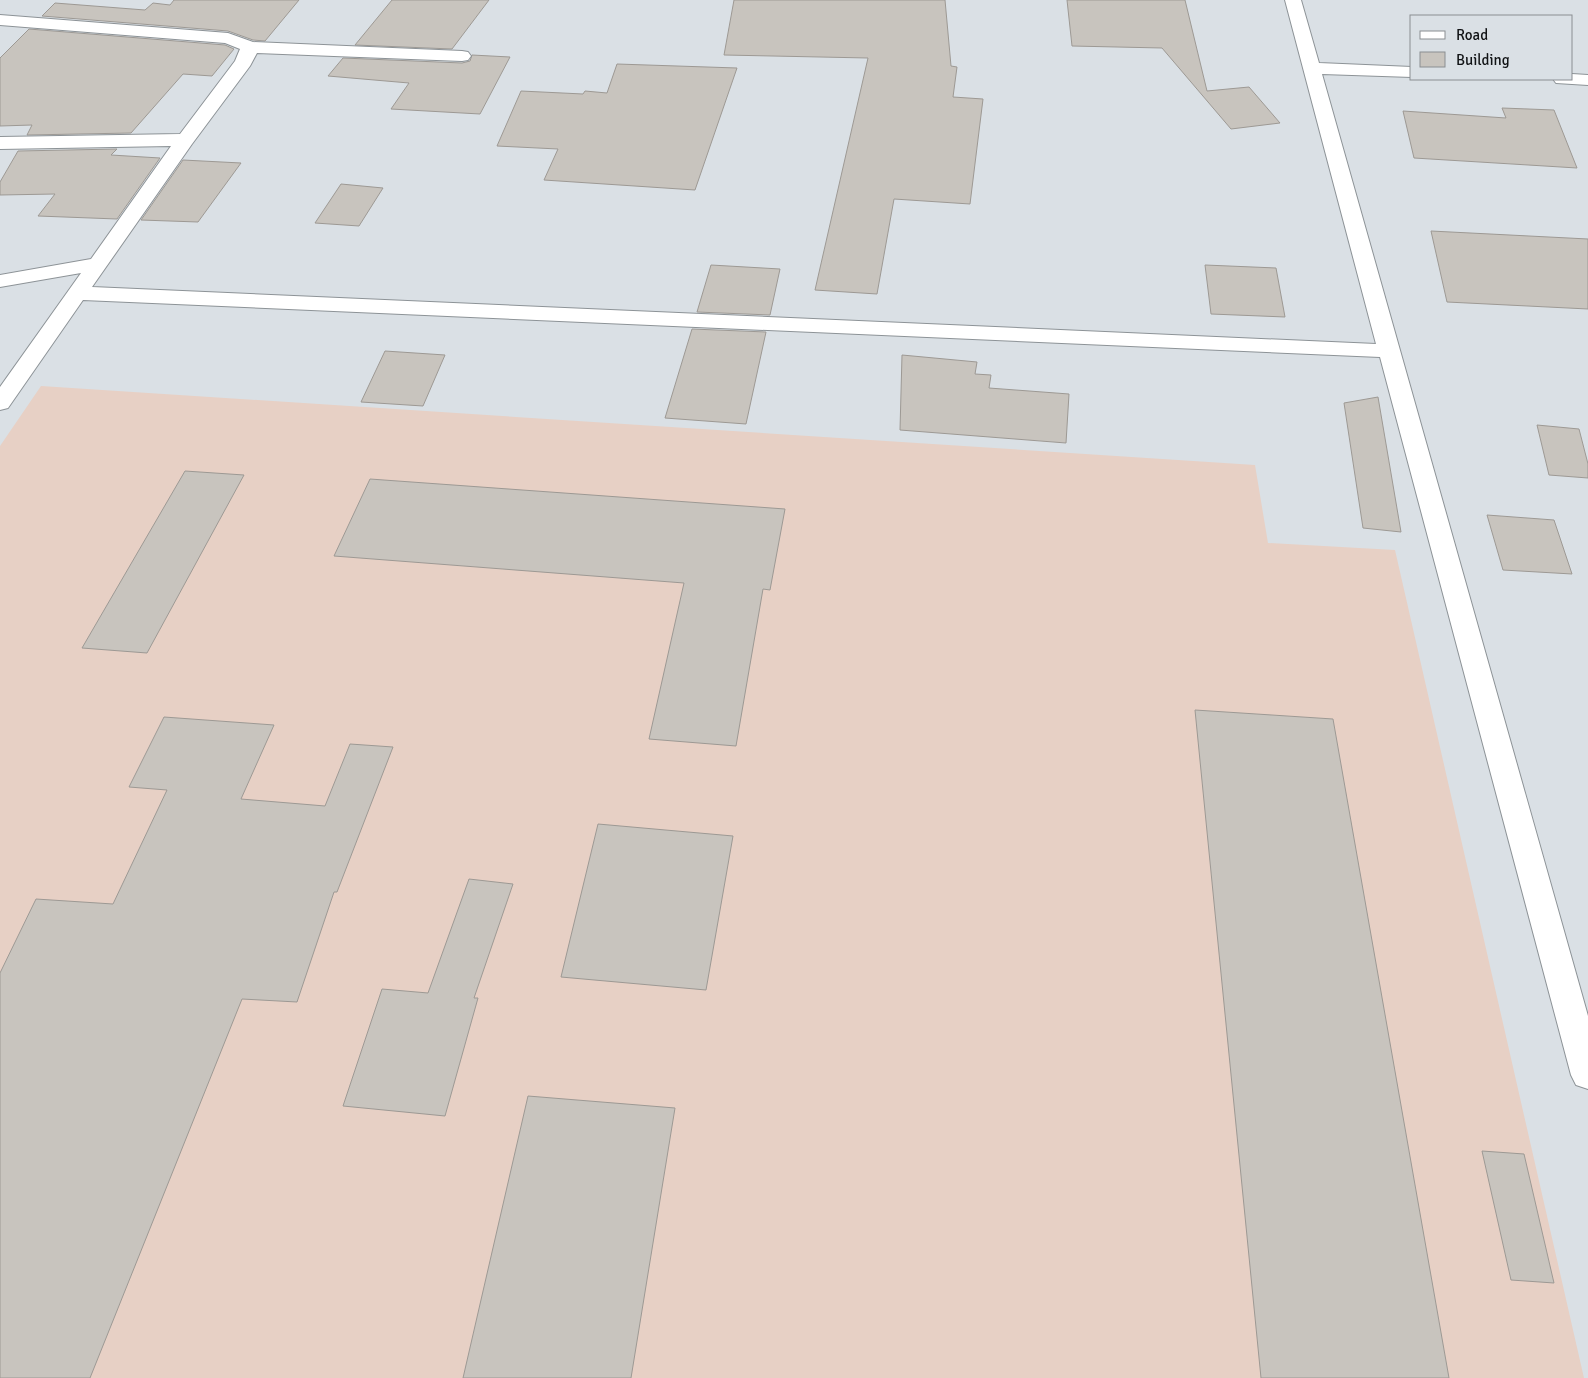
<svg xmlns="http://www.w3.org/2000/svg" width="1588" height="1378" font-family="Signika,sans-serif">
<rect width="100%" height="100%" fill="#dae0e5"/>
<path fill="#e7d0c5" d="M41,386L1255,465L1268,543L1395,550L1584,1378H0V446Z"/>
<path fill="#c8c4be" stroke="#9d9994" d="M174,0H299L265,41L253,40L228,31L42,16L55,3L145,10L153,3L170,5Z
M392,0H489L452,49L355,45Z
M734,0H945L951,66L957,67L953,97L983,99L970,204L894,199L877,294L815,290L868,58L724,55Z
M1067,0H1185L1207,91L1249,87L1280,123L1231,129L1162,48L1072,46Z
M29,29L225,45L234,49L212,76L183,74L131,133L27,135L32,125L0,126V58Z
M472,55L510,57L480,114L391,109L409,83L328,76L343,58L462,63L470,61Z
M617,64L737,68L695,190L544,180L558,149L497,146L521,91L583,94L585,91L607,93Z
M1502,108L1554,110L1577,168L1414,158L1403,111L1506,118Z
M117,149L111,155L160,158L117,219L38,216L55,194L0,195V182L18,151Z
M183,160L241,163L198,222L141,220Z
M341,184L383,188L359,226L315,223Z
M1431,231L1588,239V309L1447,302Z
M711,265L780,269L770,315L697,312Z
M1205,265L1276,268L1285,317L1211,314Z
M692,329L766,332L746,424L665,418Z
M385,351L445,355L423,406L361,402Z
M902,355L977,362L975,374L991,375L989,388L1069,394L1066,443L900,430Z
M1378,397L1401,532L1363,528L1344,403Z
M1537,425L1579,429L1588,464V478L1549,475Z
M185,471L244,475L147,653L82,648Z
M370,479L785,509L770,590L763,589L736,746L649,739L684,583L334,556Z
M1487,515L1554,520L1572,574L1503,570Z
M1195,710L1333,719L1449,1378H1261Z
M164,717L274,725L241,799L325,806L350,744L393,747L337,892H334L297,1002L242,999L90,1378H0V973L36,899L113,904L167,790L129,787Z
M598,824L733,836L706,990L561,977Z
M469,879L513,884L474,998H478L445,1116L343,1106L382,989L428,993Z
M528,1096L675,1108L631,1378H463Z
M1482,1151L1524,1154L1554,1283L1511,1280Z"/>
<g fill="none" stroke-linecap="round" stroke-linejoin="round">
<g stroke="#8d9397" stroke-width="2">
<path id="street" d="M1285,0H1301L1319,63L1412,67V77L1322,74L1588,1016V1089L1576,1085L1571,1075L1380,357L83,300L8,408L0,410V387L81,273L0,287V275L91,259L171,146L0,149V137L180,134L235,61L240,49L225,43L0,25V15L228,33L253,42L462,51L468,52L471,56L468,60L462,61L257,53L250,66L192,144L92,287L1376,344Z
M1572,74L1588,75V85L1556,83L1553,79H1572Z"/>
</g>
<use href="#street" fill="#fff" fill-rule="evenodd"/>
</g>
<rect x="1410" y="15" width="162" height="65" fill="#dae0e5" stroke="#8a8e92"/>
<rect x="1420" y="31" width="25" height="8" fill="#ffffff" stroke="#8a8e92"/>
<text x="1456" y="40" font-size="15" fill="#111315">Road</text>
<rect x="1420" y="52" width="25" height="15" fill="#c8c4be" stroke="#8a8e92"/>
<text x="1456" y="65" font-size="15" fill="#111315">Building</text>
</svg>
